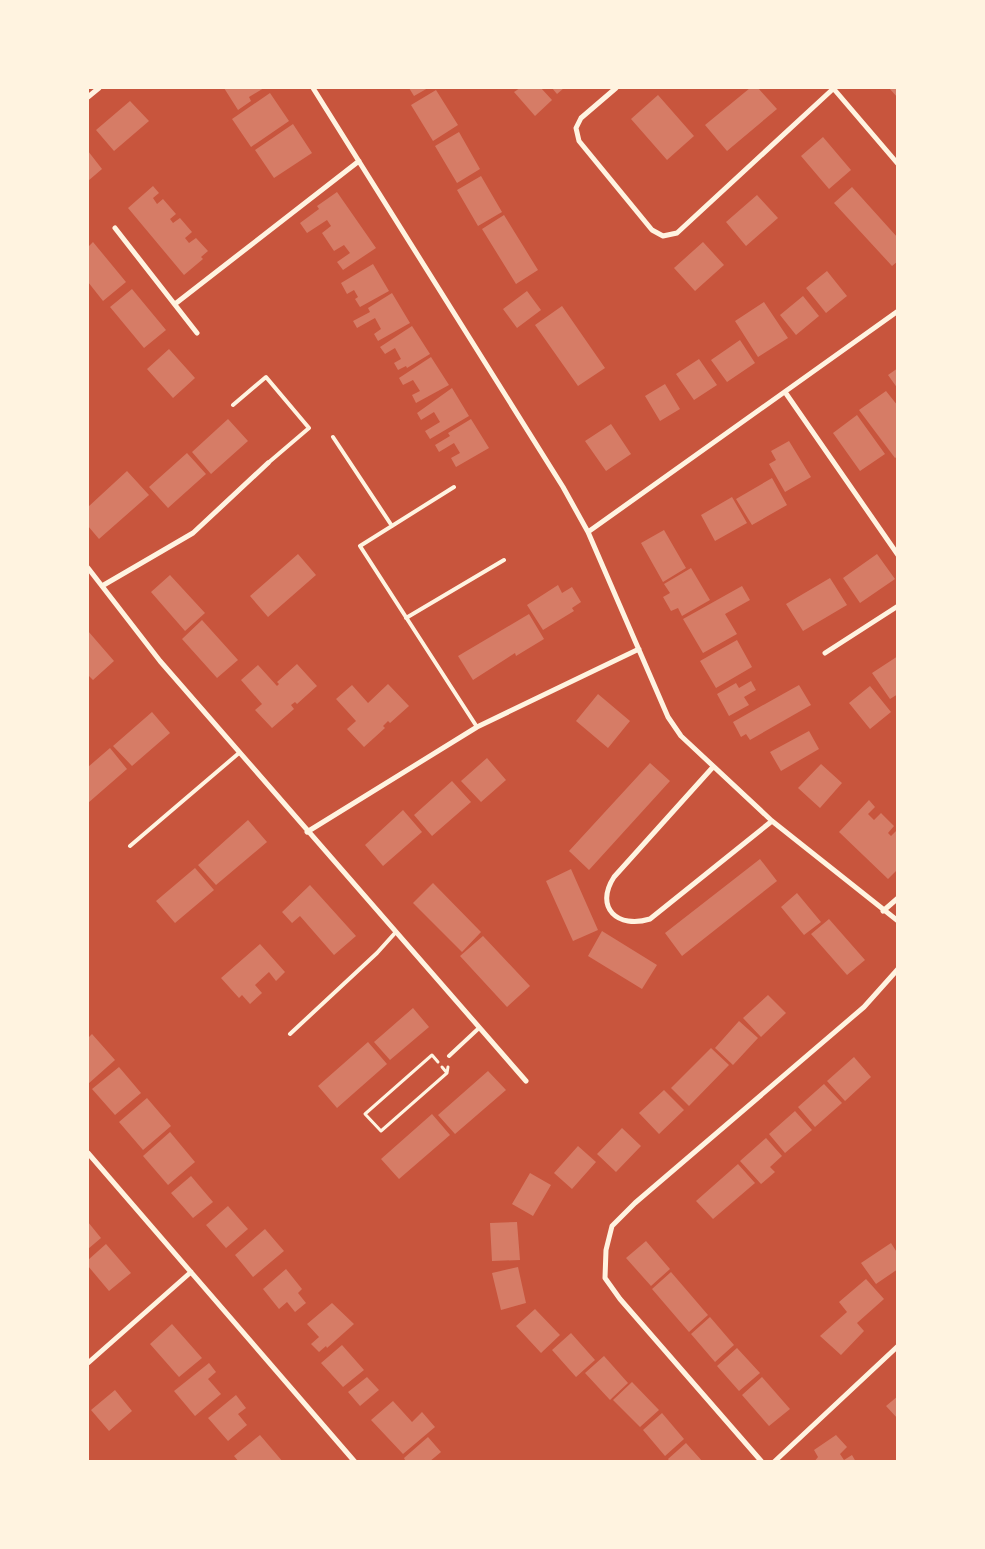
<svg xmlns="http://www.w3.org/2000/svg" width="985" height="1549" font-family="Inter,sans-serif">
<rect width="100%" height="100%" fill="#c8553d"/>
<path fill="#d67c66" d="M224,88H264L249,97L251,101L238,110Z
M409,88H428L414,96Z
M520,88H541L552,100L535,116L514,92Z
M552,88H564L557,94Z
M750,88H758L777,109L727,151L705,125Z
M889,88H898V98Z
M436,90L458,125L433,141L411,105Z
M270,93L289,121L251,147L232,119Z
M658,95L694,136L667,160L631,119Z
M130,101L149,121L114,151L96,130Z
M293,124L312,153L274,178L255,150Z
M459,132L480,169L457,183L435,146Z
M823,137L851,170L829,189L801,156Z
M88,151L102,169L88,181Z
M481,176L502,212L478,226L457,190Z
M153,186L159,193L153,198L157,204L163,199L176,214L170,219L173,223L180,218L192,232L185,238L189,243L196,238L208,251L201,257L203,259L184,275L128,208Z
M852,187L898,238V261L892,266L834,203Z
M337,192L376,248L343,270L337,262L350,253L344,245L334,251L322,233L331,226L327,220L307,233L300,223L319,209L317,206Z
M757,195L778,218L746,246L726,222Z
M504,215L538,270L516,284L482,229Z
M93,242L126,282L103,301L88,282V247Z
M703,242L724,265L695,291L674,268Z
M373,264L389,291L360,307L355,299L358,297L354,290L347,294L341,283Z
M827,271L847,296L826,313L806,288Z
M132,289L166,330L144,348L110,307Z
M527,291L541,310L517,328L503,309Z
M392,293L410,323L378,341L374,334L381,329L375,318L357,328L353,321L370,312L368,308Z
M803,296L819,316L796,335L780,315Z
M764,302L788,338L758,357L735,321Z
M562,306L605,368L578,386L535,325Z
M412,326L430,354L407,368L406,366L398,370L394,363L401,359L395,348L385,354L380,347Z
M740,340L755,363L727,382L711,360Z
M169,349L195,378L173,398L147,369Z
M431,357L449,385L416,403L412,395L420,391L413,380L403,385L399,378Z
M699,359L717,385L694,400L676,374Z
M898,368V389L888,375Z
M665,384L680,409L660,421L645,396Z
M452,388L469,416L430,439L425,431L440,422L434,412L421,420L417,413Z
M886,391L898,406V456L895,458L859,410Z
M857,415L885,454L860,471L833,433Z
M228,419L248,441L211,474L192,452Z
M471,419L489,448L456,467L451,458L460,453L454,443L439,452L435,445L450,436L448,433Z
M611,424L631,454L606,471L585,441Z
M789,441L811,477L785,492L769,464L776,460L771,451Z
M187,453L206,474L168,508L149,487Z
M127,471L149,495L99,539L88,526V507Z
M772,478L787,505L752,525L736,499Z
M732,497L747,523L715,541L701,515Z
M664,530L686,568L663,582L641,543Z
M298,554L316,575L268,617L250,596Z
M877,554L895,579L860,603L843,578Z
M691,568L710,600L682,616L678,608L671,611L663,597L670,593L664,584Z
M170,575L205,613L185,631L151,592Z
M830,578L847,605L803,631L786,604Z
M558,585L562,593L572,587L581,602L572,608L574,611L543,630L527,605Z
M742,586L750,600L725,614L737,634L703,653L683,619Z
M529,614L544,639L516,656L515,653L473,680L458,656Z
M202,620L238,660L217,678L182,639Z
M88,631L114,661L93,680L88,675Z
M737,640L752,667L716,688L700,661Z
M898,656V694L890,699L872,673Z
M297,664L317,686L297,704L295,702L291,705L294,709L272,728L255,710L262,704L241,680L258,665L277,686L279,684L277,682Z
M751,681L756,690L744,697L749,705L729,716L717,694L736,683L739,688Z
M388,684L409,706L390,723L388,721L383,726L385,728L364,747L347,729L356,721L336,699L352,685L368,703Z
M799,685L811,705L750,740L746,734L741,737L733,722Z
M870,686L891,712L870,729L849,703Z
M598,694L630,721L608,748L576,721Z
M152,712L170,733L132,766L113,746Z
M809,731L819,749L781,771L770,752Z
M110,748L127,769L88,803V767Z
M487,758L506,780L481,802L461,781Z
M650,763L670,781L589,870L569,851Z
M821,764L842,783L820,808L798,788Z
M452,781L471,802L432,836L414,815Z
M869,800L875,807L868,814L874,820L881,813L894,826L888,833L891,836L898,829V869L888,879L839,832Z
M403,810L422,832L383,866L365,845Z
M248,820L267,842L216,885L198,865Z
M760,859L777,881L682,956L665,933Z
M195,868L214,890L175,923L156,901Z
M571,869L598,930L573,941L546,881Z
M433,883L481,932L462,952L413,903Z
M310,885L356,936L334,955L300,916L292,923L282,912Z
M797,893L821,922L804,935L781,907Z
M829,919L865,960L847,975L811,934Z
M602,931L657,965L642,989L588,956Z
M483,936L530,986L507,1007L460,956Z
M260,944L285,972L276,981L269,972L255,985L262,993L250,1004L242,995L239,998L221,978Z
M768,995L786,1013L761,1037L743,1018Z
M413,1008L429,1027L390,1060L374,1042Z
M739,1021L758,1038L733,1065L715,1048Z
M92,1034L115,1060L88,1084V1038Z
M368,1042L387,1064L337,1108L318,1086Z
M711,1048L729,1065L689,1106L671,1088Z
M854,1057L871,1077L845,1101L827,1081Z
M119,1067L141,1093L115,1115L92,1089Z
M488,1071L506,1090L455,1134L438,1115Z
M824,1084L842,1103L815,1127L798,1107Z
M664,1090L684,1110L659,1134L639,1113Z
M147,1098L171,1126L143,1150L119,1122Z
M795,1111L812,1130L785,1153L769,1134Z
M432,1114L450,1135L399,1179L381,1159Z
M622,1128L641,1146L616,1172L597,1154Z
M170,1132L195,1162L168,1185L143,1156Z
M766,1138L782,1156L770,1167L775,1172L761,1184L740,1161Z
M578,1146L596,1162L572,1189L554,1173Z
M738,1164L755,1183L713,1219L696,1201Z
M530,1173L551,1185L533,1216L512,1204Z
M191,1176L213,1202L193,1218L171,1193Z
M228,1206L248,1229L226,1248L206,1225Z
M88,1222L101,1238L88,1249Z
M517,1222L520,1260L492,1261L490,1223Z
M265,1229L284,1251L253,1277L235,1255Z
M646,1241L670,1269L651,1286L626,1258Z
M891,1243L898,1254V1269L876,1284L861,1263Z
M106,1244L131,1273L109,1291L88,1266V1260Z
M518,1267L526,1303L501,1310L492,1273Z
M286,1269L302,1289L298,1293L306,1303L295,1312L287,1302L279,1309L263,1289Z
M671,1272L708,1315L689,1332L652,1289Z
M866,1279L884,1299L857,1323L864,1331L841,1355L820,1336L847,1312L839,1302Z
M332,1303L354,1324L327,1348L326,1346L319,1352L311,1344L319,1337L307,1324Z
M535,1309L560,1335L541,1353L516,1326Z
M710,1317L734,1345L715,1362L691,1334Z
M172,1324L202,1358L179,1377L150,1344Z
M571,1333L595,1360L576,1377L552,1350Z
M342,1345L364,1370L343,1387L321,1363Z
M737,1348L760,1373L739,1391L717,1366Z
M604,1356L628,1383L610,1400L585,1373Z
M209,1363L216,1372L208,1379L221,1394L195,1416L174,1391Z
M367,1377L379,1390L360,1406L348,1392Z
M762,1377L790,1409L769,1426L742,1395Z
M632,1382L659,1410L640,1427L613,1400Z
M115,1390L132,1411L109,1431L91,1410Z
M236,1395L246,1408L238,1414L247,1425L228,1441L208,1418Z
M898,1396V1419L886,1406Z
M393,1401L412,1422L422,1412L435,1427L403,1454L371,1420Z
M662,1413L684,1439L665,1456L643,1430Z
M260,1435L283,1462H239L234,1456Z
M836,1435L847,1447L840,1454L844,1460L852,1455L856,1462H814L818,1457L814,1450Z
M428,1437L441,1452L429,1462H406L404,1458Z
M686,1443L703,1462H670L668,1459Z"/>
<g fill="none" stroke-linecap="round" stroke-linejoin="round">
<path stroke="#fff3e0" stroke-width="3" d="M438,1062L432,1055L365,1114L381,1131L447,1073L448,1067
M442,1067L447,1073"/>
<path stroke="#fff3e0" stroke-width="4" d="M233,405L266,377L309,428L268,463
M333,437L392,526
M454,487L360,546L477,727
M406,618L504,560
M130,846L239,753
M290,1034L377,953L395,933
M449,1056L479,1028"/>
<path stroke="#fff3e0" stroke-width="5" d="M313,88L563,487L588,532L668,717L681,736L772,821L898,921
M616,88L581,118L576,128L579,141L652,230L663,236L677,233L834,88
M833,88L898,164
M88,97L99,88
M115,228L197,333
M175,304L359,161
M785,392L898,555
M588,532L898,311
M88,568L160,661L526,1081
M102,586L193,533L268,463
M825,653L898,606
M713,767L614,877C594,908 618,929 650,919L772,821
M307,832L477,727L639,649
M883,911L898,898
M88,1153L355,1462
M88,1363L191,1272
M762,1462L620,1299L605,1278L606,1250L612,1226L635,1203L864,1007L898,969
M774,1462L898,1346"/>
</g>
<rect width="985" height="1549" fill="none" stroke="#fff3e0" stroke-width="178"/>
</svg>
